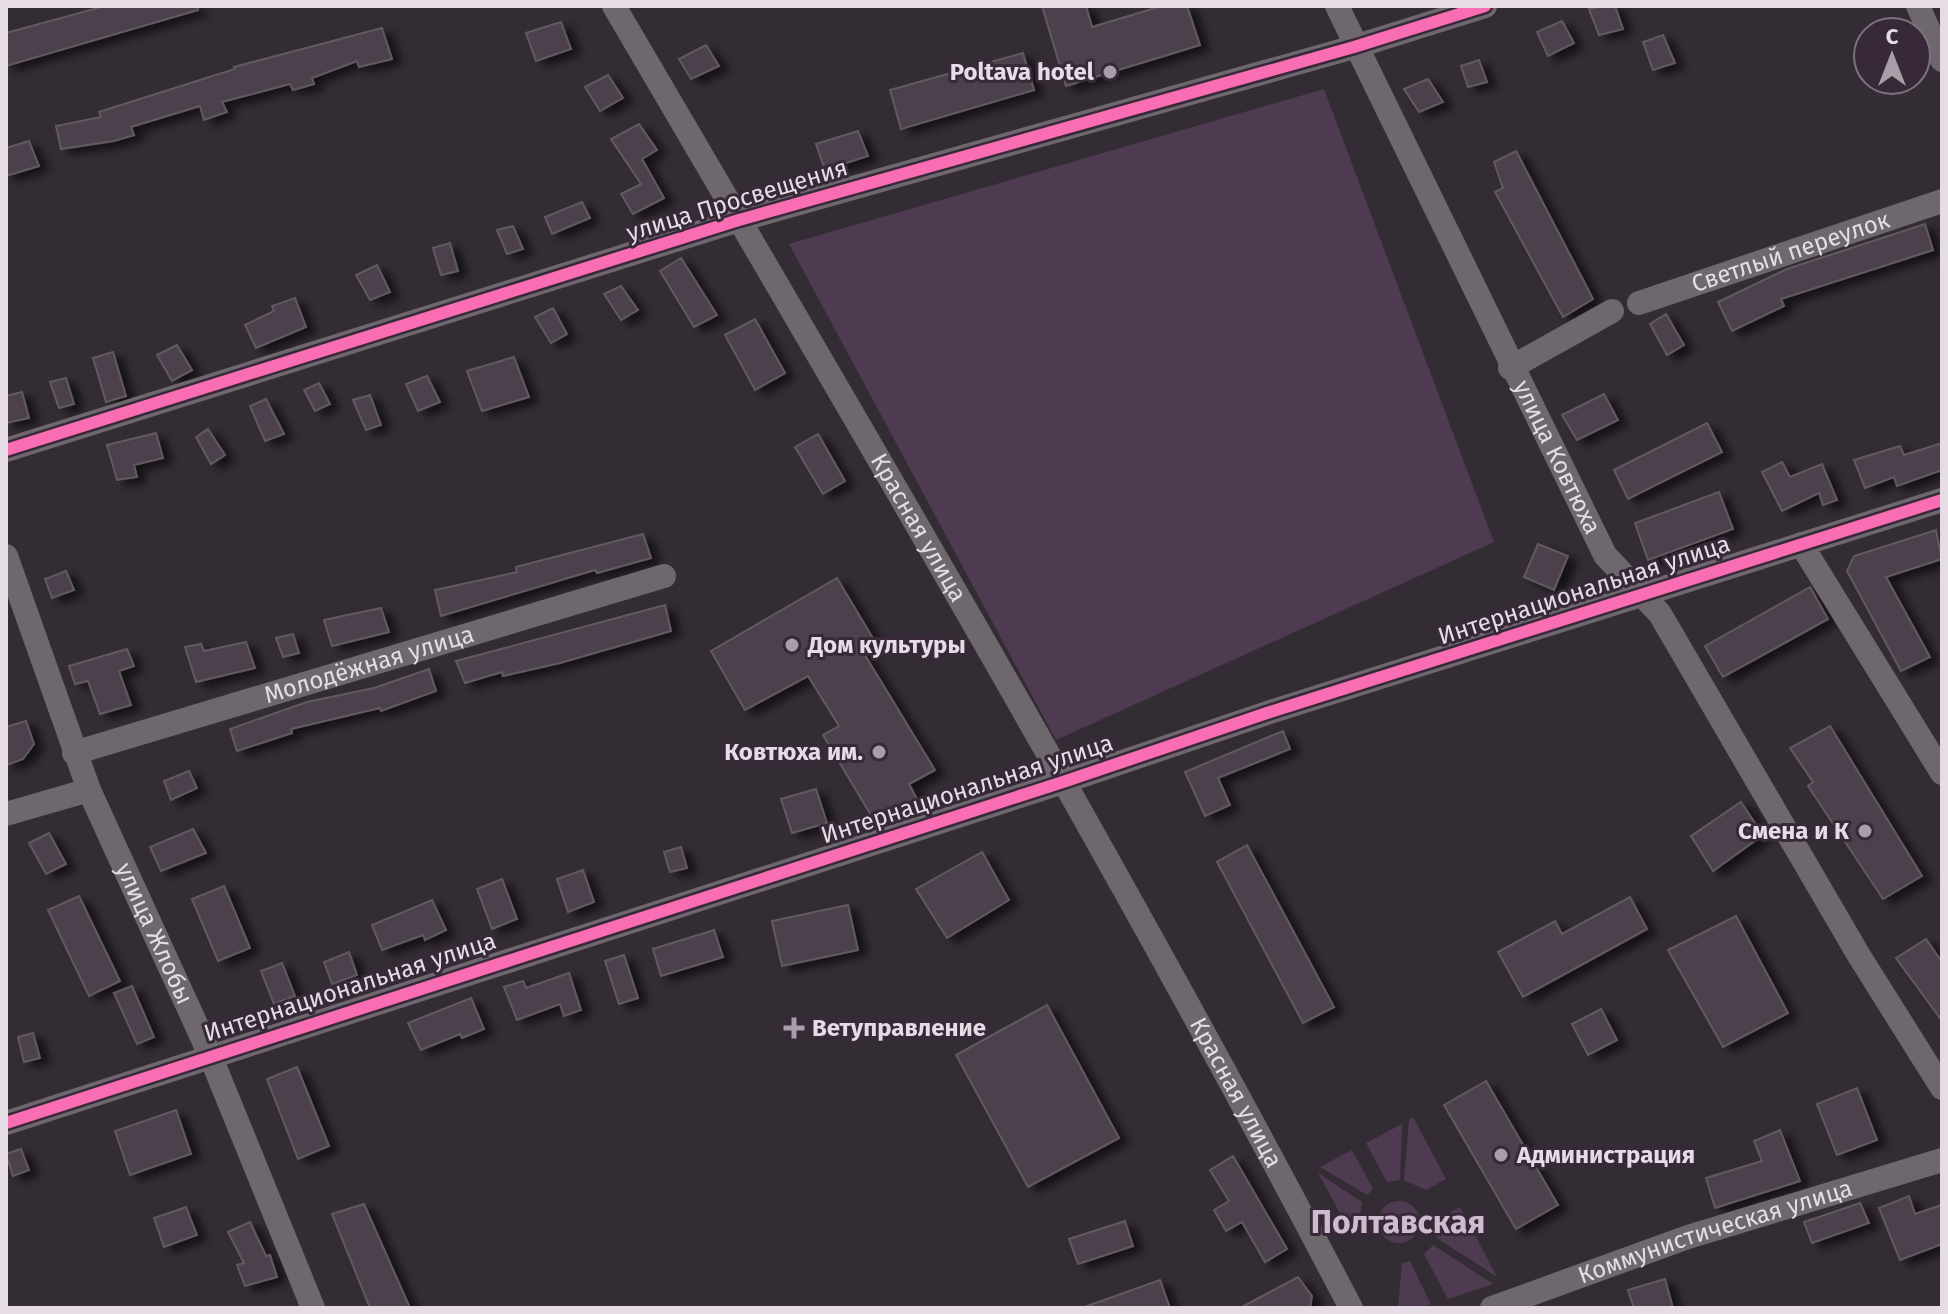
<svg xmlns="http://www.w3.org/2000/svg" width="1948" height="1314" font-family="'Fira Sans',sans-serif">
<defs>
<filter id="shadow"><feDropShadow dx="9" dy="5" stdDeviation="4" flood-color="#0009"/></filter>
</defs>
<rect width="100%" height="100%" fill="#342c34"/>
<path fill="#4f3b51" d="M1324,89L1494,542L1056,740L789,244Z
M1413,1117L1446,1179L1426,1190L1404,1180L1409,1120Z
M1402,1124L1400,1180L1387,1182L1366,1143Z
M1352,1150L1373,1189L1367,1195L1320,1167Z
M1318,1173L1362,1202L1358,1230L1352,1235Z
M1378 1222a21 21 0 1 1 42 0a21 21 0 1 1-42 0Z
M1460,1207L1497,1277L1437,1238L1440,1218Z
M1433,1245L1493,1284L1448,1299L1424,1254Z
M1410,1261L1431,1305L1398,1308L1402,1263Z"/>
<path fill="#4b414c" stroke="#615a61" stroke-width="2" filter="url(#shadow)" d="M105,6H198V10L6,66V33Z
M1042,6H1086L1092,27L1162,6H1187L1200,45L1066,86Z
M1604,6H1615L1623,29L1599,35L1589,9Z
M1562,21L1574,43L1548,56L1537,32Z
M561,22L571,49L536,61L526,33Z
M382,28L392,59L359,67L357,61L312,78L314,84L293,90L290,84L222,102L227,112L204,120L200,106L131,127L134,135L114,141L61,149L56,126L101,117L99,112L235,69L234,67Z
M1663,35L1675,63L1653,70L1643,42Z
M706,45L719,66L691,79L679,59Z
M1023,53L1034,90L901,129L890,90Z
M1479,60L1487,82L1468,87L1461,66Z
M608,75L623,98L600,111L585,87Z
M1428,79L1443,102L1419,112L1404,89Z
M639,124L657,150L642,159L664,198L633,214L621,194L641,184L611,139Z
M858,131L868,156L825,170L816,144Z
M29,141L39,166L6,176V148Z
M1516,151L1593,299L1563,317L1495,192L1503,188L1494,162Z
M582,202L590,218L552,234L545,217Z
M1925,224L1933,250L1781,299L1784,306L1732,331L1718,302L1787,269Z
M513,226L523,249L507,254L497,230Z
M450,243L458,271L441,275L433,248Z
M681,258L717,315L694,327L660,271Z
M377,265L390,292L370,300L356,275Z
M621,286L638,310L621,320L604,294Z
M295,298L306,327L256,348L245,325L274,311L272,306Z
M553,308L567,334L551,343L535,317Z
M1666,314L1684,345L1667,355L1650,324Z
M755,319L785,373L755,390L725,335Z
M177,345L192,370L172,381L157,355Z
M113,352L126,396L106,402L93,358Z
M514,357L529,397L482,411L467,371Z
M427,376L440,402L418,411L406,384Z
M66,378L74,404L59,408L50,382Z
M319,383L330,404L315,411L304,390Z
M22,392L29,418L6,423V396Z
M1604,394L1618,420L1577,440L1562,415Z
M370,395L381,425L366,430L353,400Z
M266,399L284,434L265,441L250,406Z
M1707,423L1722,452L1628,499L1614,470Z
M208,429L225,455L211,464L196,437Z
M156,433L163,458L134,465L137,477L117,480L107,445Z
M818,434L845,481L823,494L795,447Z
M1942,443V470L1897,486L1894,477L1865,488L1854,460L1900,446L1904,455Z
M1782,462L1790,477L1822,464L1837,500L1823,505L1819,493L1782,511L1762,472Z
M1719,492L1733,529L1648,560L1635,523Z
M1936,530L1942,559L1886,577L1930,657L1901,671L1847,571L1854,556Z
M643,534L651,558L597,573L595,570L441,616L435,590L517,572L516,567Z
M1538,544L1568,556L1554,590L1524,577Z
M66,571L74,590L52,598L45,579Z
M837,578L874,640L860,647L935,770L909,784L917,799L875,822L823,735L839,726L808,676L745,710L711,651Z
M1810,587L1828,619L1723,677L1705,646Z
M665,605L671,631L560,663L503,676L502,672L465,683L456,661Z
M381,608L389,632L332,646L324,620Z
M293,634L299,653L283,657L276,638Z
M246,642L255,668L196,682L185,647L201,644L204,651Z
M127,649L134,666L119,671L131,705L100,714L88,681L75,684L69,666Z
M429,669L436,691L381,711L380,708L291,729L292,733L237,751L230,729L307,702L374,688Z
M26,721L34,744L23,759L6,765V727Z
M1830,726L1922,876L1883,899L1808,786L1813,782L1790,748Z
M1283,731L1290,749L1218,778L1230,805L1205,816L1185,772Z
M189,771L197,788L171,800L164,781Z
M816,789L827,823L792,833L781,799Z
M1741,802L1763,835L1713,871L1691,836Z
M193,829L206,853L161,871L150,847Z
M49,833L66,864L46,874L29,843Z
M1247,845L1334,1007L1303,1023L1217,862Z
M681,847L687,868L670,872L664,852Z
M982,852L1009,900L947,938L916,889Z
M583,870L594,902L568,912L557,879Z
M502,879L517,919L492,929L477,889Z
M224,886L250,948L218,961L192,899Z
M79,896L120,981L89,996L48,910Z
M1630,897L1647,929L1523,997L1498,952L1555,921L1562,934Z
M432,900L446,930L425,940L423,935L382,950L372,925Z
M848,905L858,950L782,966L772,921Z
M1736,916L1788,1013L1723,1047L1668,950Z
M714,930L723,957L661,976L653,949Z
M1926,939L1942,962V1021L1896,958Z
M349,952L357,975L332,984L324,962Z
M624,955L638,998L619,1004L605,961Z
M282,963L295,996L274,1004L261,971Z
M569,973L581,1010L564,1016L560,1004L517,1020L504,987L523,981L526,988Z
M132,986L154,1037L137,1044L114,993Z
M471,998L484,1029L462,1038L460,1034L421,1050L408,1023Z
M1047,1005L1119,1138L1028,1187L956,1055Z
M1601,1009L1617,1040L1588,1055L1572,1024Z
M33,1033L40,1058L24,1062L18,1037Z
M297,1067L329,1146L298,1159L267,1079Z
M1486,1081L1558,1205L1516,1229L1444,1105Z
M1857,1088L1877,1140L1837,1155L1817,1104Z
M176,1110L191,1154L130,1175L115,1131Z
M1780,1130L1800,1181L1715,1208L1706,1178L1762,1161L1754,1141Z
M21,1149L29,1170L13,1176L6,1154Z
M1233,1156L1287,1249L1265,1262L1242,1222L1226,1231L1214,1210L1229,1201L1210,1170Z
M1909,1196L1915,1214L1942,1205V1244L1900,1260L1879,1208Z
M1860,1203L1869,1223L1812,1243L1804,1222Z
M364,1204L410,1308H370L332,1214Z
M186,1207L197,1235L164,1247L154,1218Z
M1125,1221L1133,1246L1078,1264L1069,1239Z
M250,1222L266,1256L270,1255L277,1277L245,1286L237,1265L244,1263L228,1232Z
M1298,1277L1312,1296L1310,1308H1240Z
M1665,1279L1673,1308H1634L1628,1290Z
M1160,1280L1170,1308H1088L1087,1306Z"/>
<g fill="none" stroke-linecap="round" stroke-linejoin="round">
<g stroke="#6e686e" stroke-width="24">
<path id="s1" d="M614,6C866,436 1120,866 1351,1308"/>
<path id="s2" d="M1337,6L1605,555L1660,614L1858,954L1942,1088"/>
<path d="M1918,6L1942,60"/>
<path id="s3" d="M1639,303L1942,201"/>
<path d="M1510,368L1612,311"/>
<path d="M6,450L739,220L1354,47L1485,6"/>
<path d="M1801,544L1942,773"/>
<path id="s4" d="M6,556L89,790L210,1055L313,1308"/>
<path id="s5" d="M74,753L664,576"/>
<path d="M6,814L89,790"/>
<path d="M6,1123L1063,782L1270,712L1942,500"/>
<path id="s6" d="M1492,1308L1688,1237L1942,1160"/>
</g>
<g stroke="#372938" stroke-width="17">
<path id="cycleway" d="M6,450L739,220L1354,47L1485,6
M6,1123L1063,782L1270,712L1942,500"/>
</g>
<use href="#cycleway" stroke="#f96db3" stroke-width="12"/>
</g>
<g fill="#a79ea8" stroke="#372938" stroke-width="3">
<circle cx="1110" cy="72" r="8"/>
<circle cx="792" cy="645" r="8"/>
<circle cx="879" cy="752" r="8"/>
<circle cx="1865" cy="831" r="8"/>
<path d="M790 1016h8v8h8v8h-8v8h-8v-8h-8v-8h8z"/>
<circle cx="1501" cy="1155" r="8"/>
</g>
<g text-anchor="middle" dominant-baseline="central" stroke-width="6" stroke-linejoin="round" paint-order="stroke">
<g font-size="24" font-weight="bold" fill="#e5dce6" stroke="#372938" text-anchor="end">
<text x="1094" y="72">Poltava hotel</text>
<text x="808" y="645" text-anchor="start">Дом культуры</text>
<text x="863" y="752">Ковтюха им.</text>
<text x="1849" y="831">Смена и К</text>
<text x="812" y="1028" text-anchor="start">Ветуправление</text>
<text x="1517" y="1155" text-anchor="start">Администрация</text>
</g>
<g font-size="24" fill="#e5dce6" stroke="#372938">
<text transform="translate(737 200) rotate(-17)">улица Просвещения</text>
<text stroke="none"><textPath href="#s3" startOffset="160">Светлый переулок</textPath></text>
<text stroke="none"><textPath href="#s2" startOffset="502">улица Ковтюха</textPath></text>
<text stroke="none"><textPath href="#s1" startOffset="604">Красная улица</textPath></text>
<text transform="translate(1584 590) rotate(-18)">Интернациональная улица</text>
<text stroke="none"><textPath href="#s5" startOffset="308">Молодёжная улица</textPath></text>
<text transform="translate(967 789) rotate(-18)">Интернациональная улица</text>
<text stroke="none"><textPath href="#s4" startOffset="406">улица Жлобы</textPath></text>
<text transform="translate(350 987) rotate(-18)">Интернациональная улица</text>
<text stroke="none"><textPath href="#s1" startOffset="1252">Красная улица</textPath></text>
<text stroke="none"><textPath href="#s6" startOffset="236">Коммунистическая улица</textPath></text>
</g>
<g font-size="32" font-weight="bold" fill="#cdbccf" stroke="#372938">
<text x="1398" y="1222">Полтавская</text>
</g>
</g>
<rect width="1948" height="1314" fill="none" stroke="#e5dce6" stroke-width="16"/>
<g transform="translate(1892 56)"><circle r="38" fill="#372938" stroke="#7d717e" stroke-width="2"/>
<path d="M0-6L14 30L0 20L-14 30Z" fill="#a79ea8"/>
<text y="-12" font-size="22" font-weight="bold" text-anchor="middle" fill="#e5dce6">С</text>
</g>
</svg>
